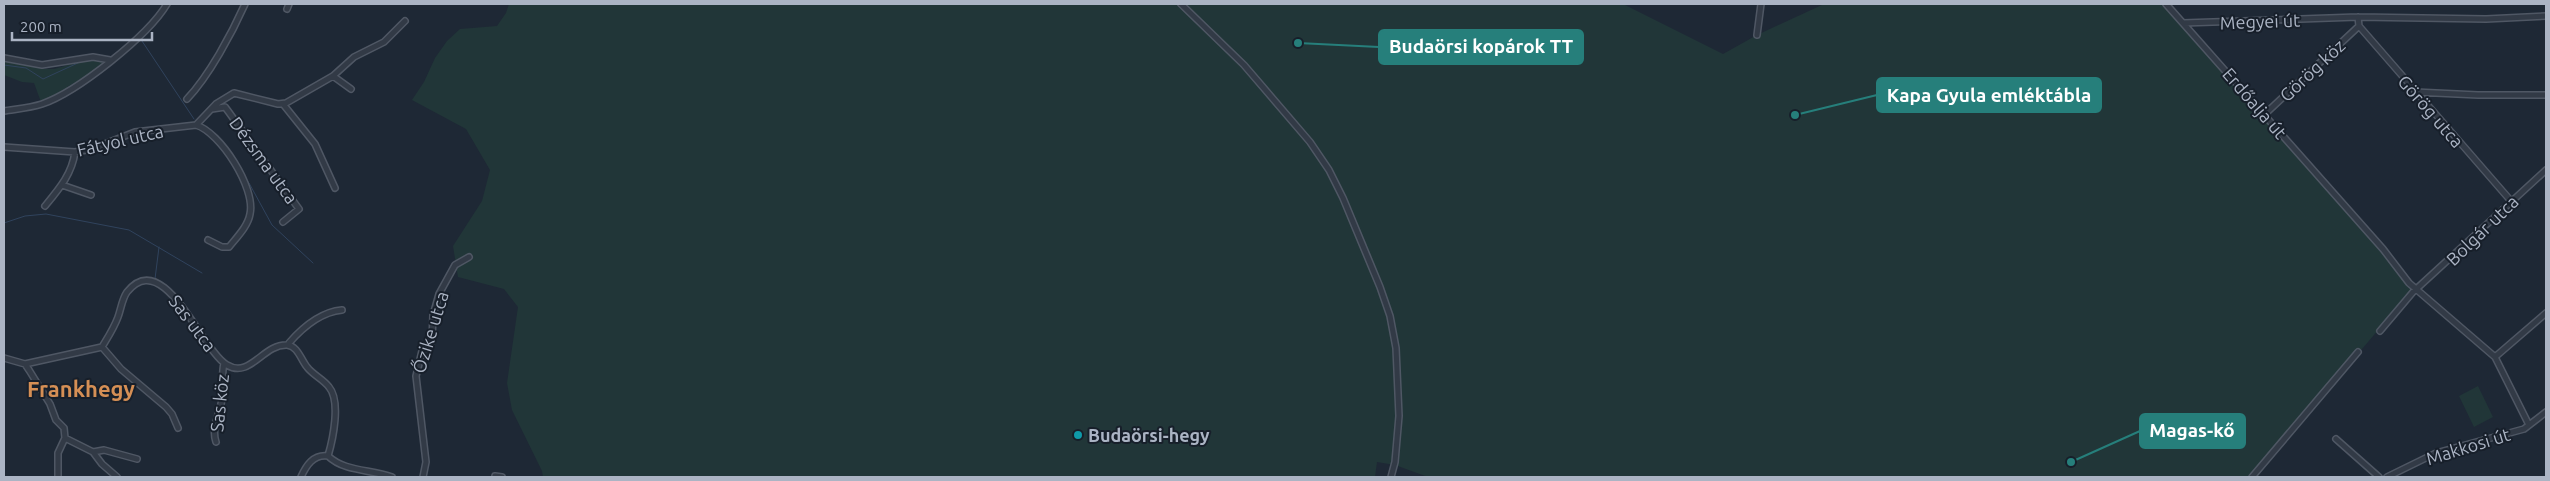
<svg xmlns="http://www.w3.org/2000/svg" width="2550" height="481" font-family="Ubuntu,sans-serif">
<rect width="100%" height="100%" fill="#1e2835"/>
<path fill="#213638" d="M509,4H1623L1723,54L1757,35L1824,4H2166L2414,288L2253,477H1428L1395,465L1377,462L1375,477H543L542,471L512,410L507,383L518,307L504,289L458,277L453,246L482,201L490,170L466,129L412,100L424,82L435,58L447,41L460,29L497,26L506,13Z
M93,58L99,59L102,63L87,76L67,87L68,89L41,102L34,83L22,82L4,75V60L44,69H54Z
M2478,386L2493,417L2474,427L2459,396Z"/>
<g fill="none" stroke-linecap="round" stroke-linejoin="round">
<path stroke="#30435d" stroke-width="1" d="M142,41L194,119
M4,65L26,68L43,79L80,62
M232,155L248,182
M249,183L272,225L313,263
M4,223L25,216L46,214L129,230L202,273
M155,279L159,247"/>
<g stroke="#4f5764" stroke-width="8">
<path id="street" d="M1181,4L1244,65L1310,142L1329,170L1343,198L1380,287L1390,316L1396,348L1399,416L1395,462L1391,477
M2166,4L2383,249L2409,283L2495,357L2528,423
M287,9L289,4
M2358,17L2359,26L2511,201
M2183,23L2358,17L2486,19L2546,16
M1757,35L1761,4
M4,58L42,65L93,57L110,60
M333,76L351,89
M2415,92L2478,95H2546
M187,99C209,76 232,33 245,4
M283,104L315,144L335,188
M212,109L225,107L228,111L299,209L283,222
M4,111C16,109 30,108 42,104C77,92 148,36 167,4
M2265,114L2359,26
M196,125C220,132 256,188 250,214C248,226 237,237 229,247H222L208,240
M4,147L75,152L92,149L135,132L196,125L216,104L234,93L278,104L286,103L333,76L354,57L384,42L405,21
M62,185L91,195
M45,206C59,189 72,174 75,152
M2380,331L2413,292L2546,170
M289,345V343C302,328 321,312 342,310
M102,347L121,369L166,407L172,414L178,428
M2495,357L2546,313
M4,358L25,364L29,370L50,404L56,420L64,428L65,438
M25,364L102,347C108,337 114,328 118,317C121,309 122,299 127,292C164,246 202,351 227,365C250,379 263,344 287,345C298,346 301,360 307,367C313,375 323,379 329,387C341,401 333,439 328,456
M65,438L93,452L102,464L117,477
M2336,439L2379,477
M216,442C211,428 220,413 222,399C224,387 221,376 224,363
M93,452L104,450L137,459
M328,456C345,472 370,469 392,477
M495,476L502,477
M58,477V453L65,438
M301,477C306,466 313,454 328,456
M423,477L426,462L416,376L422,351L432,341L433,315L439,294L455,265L469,257
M2252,477L2358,352
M2387,477L2436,453L2524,429L2546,412"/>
</g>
<use href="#street" stroke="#323a46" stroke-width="5"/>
</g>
<circle fill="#0f9aa8" stroke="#171f2a" stroke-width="2" cx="1078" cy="435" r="5"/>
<g text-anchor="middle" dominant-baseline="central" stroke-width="4" stroke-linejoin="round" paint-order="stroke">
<g font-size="18" fill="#abb4c4" stroke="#171f2a">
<text transform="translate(2260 21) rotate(-2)">Megyei út</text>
<text transform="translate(2312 70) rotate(-43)">Görög köz</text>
<text transform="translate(2255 103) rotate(49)">Erdőalja út</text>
<text transform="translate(2431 111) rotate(49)">Görög utca</text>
<text transform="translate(120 140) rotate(-13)">Fátyol utca</text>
<text transform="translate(264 160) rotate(54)">Dézsma utca</text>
<text transform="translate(2482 230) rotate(-44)">Bolgár utca</text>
<text transform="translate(193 323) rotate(53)">Sas utca</text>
<text transform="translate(430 332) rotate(-73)">Őzike utca</text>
<text transform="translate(219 403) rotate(-84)">Sas köz</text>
<text transform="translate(2468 446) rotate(-17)">Makkosi út</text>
</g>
<g font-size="18" font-weight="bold" fill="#abb4c4" stroke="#171f2a" text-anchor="start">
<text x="1088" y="435">Budaörsi-hegy</text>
</g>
<g font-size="22" font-weight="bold" fill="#d58f55" stroke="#171f2a">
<text x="81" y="388">Frankhegy</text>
</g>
</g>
<path fill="none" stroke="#267f7b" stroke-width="2" d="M1298 43L1379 47M1795 115L1877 95M2071 462L2140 431"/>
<g fill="#267f7b" stroke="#171f2a" stroke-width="2">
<circle cx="1298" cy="43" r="5"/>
<circle cx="1795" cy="115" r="5"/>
<circle cx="2071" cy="462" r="5"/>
</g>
<g fill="#267f7b" stroke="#267f7b" stroke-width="2">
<rect x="1379" y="30" width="204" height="34" rx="5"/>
<rect x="1877" y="78" width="224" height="34" rx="5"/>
<rect x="2140" y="414" width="105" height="34" rx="5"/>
</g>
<g font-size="19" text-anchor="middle" font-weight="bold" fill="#fff">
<text x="1481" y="53">Budaörsi kopárok TT</text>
<text x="1989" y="102">Kapa Gyula emléktábla</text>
<text x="2192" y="437">Magas-kő</text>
</g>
<rect width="2550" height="481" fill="none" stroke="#abb4c4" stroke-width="10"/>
<path d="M12 32v8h140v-8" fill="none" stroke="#abb4c4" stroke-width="2.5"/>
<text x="20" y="32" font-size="15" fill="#abb4c4" stroke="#171f2a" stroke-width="4" paint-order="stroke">200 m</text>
</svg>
